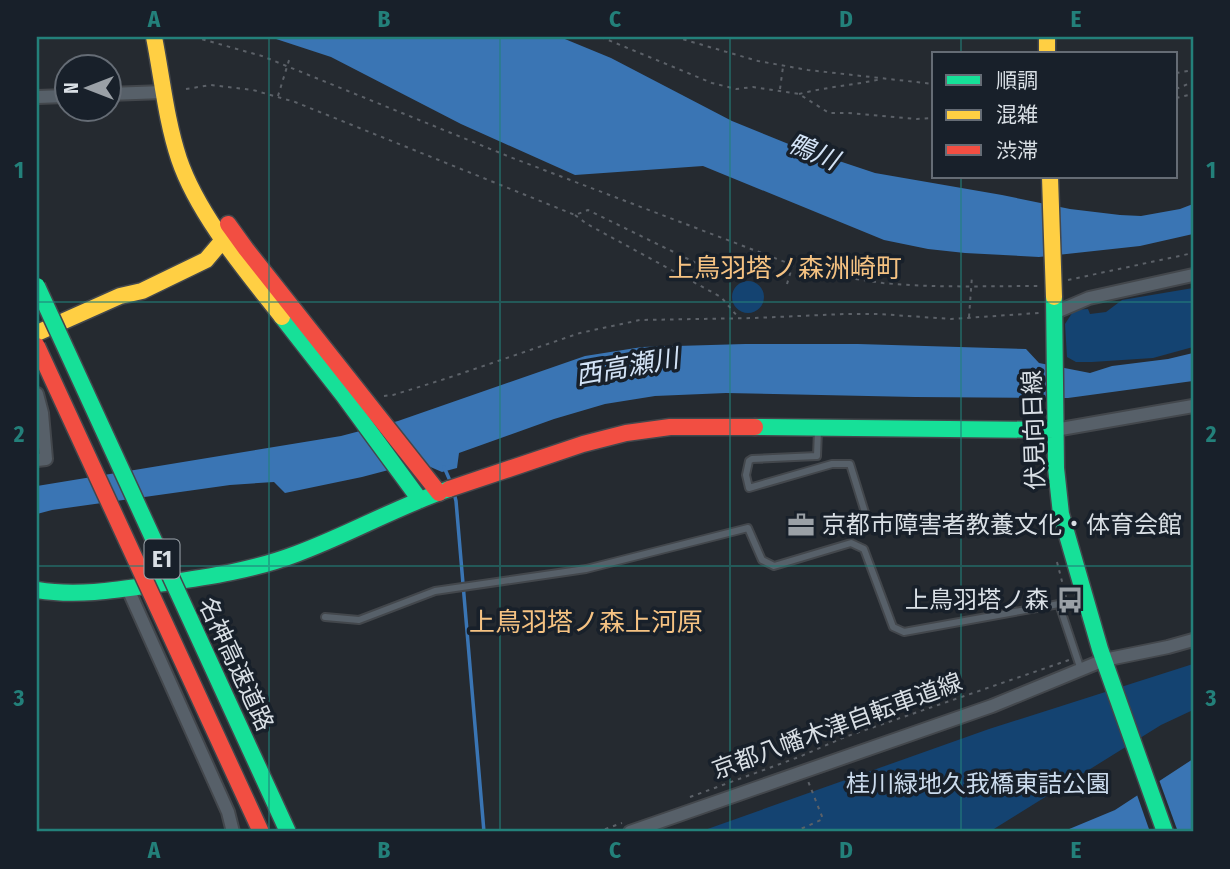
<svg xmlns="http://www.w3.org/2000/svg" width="1230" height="869" font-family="'Fira Sans Condensed','Noto Sans JP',sans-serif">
<rect width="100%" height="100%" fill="#252a30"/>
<path fill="#144371" d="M732 297a16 16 0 1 1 32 0a16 16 0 1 1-32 0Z
M1193,288V347L1153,358L1092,362H1076L1067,357L1065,324L1074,310L1088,309L1090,314L1106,312L1122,300Z
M1193,664V710L1161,725L989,832H699L989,729Z"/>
<path fill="#3a75b4" d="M270,37H560L611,58L732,121L791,145L875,173L1002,195L1070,209L1120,215L1141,216L1180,209L1193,204V234L1140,246L1039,257L965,253L928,249L884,240L703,166L575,175L461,124L331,57Z
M745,344H858L1026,349L1039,363L1090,373L1112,366L1168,359L1193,353V381L1068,398L915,397L726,393L655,396L605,404L554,419L459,453L457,468L442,472L419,462L362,477L285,493L274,482L230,485L52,510L37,514V486L341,436L398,421L585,356L642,347Z
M1193,759V832H1062L1115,810Z"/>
<path fill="#252a30" d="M1158,777L1178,832H1150L1136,792Z"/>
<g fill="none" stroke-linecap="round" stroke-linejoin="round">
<path stroke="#3a75b4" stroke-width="3.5" d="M444,467L451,483
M454,493L456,501L484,832"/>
<g stroke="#43474c" stroke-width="10">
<path id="lane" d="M818,430L817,456L752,459L749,461L746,475L749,488L832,464H850L867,519
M325,617L359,620L435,591L586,569L748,528L762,560L774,566L851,543L864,549L893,627L904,632L1059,604L1081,670"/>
</g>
<g stroke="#43474c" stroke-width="16">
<path id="street" d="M108,94L164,92
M37,97L66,96
M1054,313L1089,298L1193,275
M37,394L42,413L46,459L37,460
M1055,430L1193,406
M128,589L228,812L233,832
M630,832L992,706L1104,660L1168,647L1193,640"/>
</g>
<g stroke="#43474c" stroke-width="19">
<path id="fast" d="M1054,297L1056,468L1061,514L1100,649L1165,832
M282,317L343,395L420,500
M755,427L1055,430
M37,590C80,597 123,589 165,583C209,577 254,570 296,554C348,535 396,507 449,489"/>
</g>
<g stroke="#43474c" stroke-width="19">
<path id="slow" d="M154,37C162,77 166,120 179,159C198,215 246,271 282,317
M1047,37V54
M37,333L120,296L142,291L206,260L223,240"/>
</g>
<g stroke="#43474c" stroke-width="19">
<path id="jam" d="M228,224L246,249L439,493
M449,489L583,444L626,433L670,427H755"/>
</g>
<path stroke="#5c6168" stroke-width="2" stroke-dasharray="3.5 5" stroke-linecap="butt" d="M194,37L262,56L510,157L793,265C822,273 852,279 883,283C934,288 986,286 1038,286
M601,37L712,83L736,89L753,87L799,94L829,113H848L917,119L934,118
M675,37L758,61L808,70L934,84
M1176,73L1193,70
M186,89L211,85L253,90L295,102L575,215L588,210L694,262L737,277L748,276L752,250
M780,89L783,67
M1176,89L1193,82
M799,94C826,87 854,85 882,79
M278,96L290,57
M1176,98L1193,94
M575,215L587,224L721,297L738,317
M1068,280L1193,253
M787,284L796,254
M969,317L972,276
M384,396L393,395L448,378L580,333L640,320L755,318L845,314H879L951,319L1039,313
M1057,562L1066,597
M690,797L799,757L845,737L1069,660
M597,832L622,823
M794,832L823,819L808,781"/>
<use href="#lane" stroke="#576069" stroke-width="6"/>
<use href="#street" stroke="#576069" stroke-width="12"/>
<use href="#fast" stroke="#16e098" stroke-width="16"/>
<use href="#slow" stroke="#ffcf43" stroke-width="16"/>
<use href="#jam" stroke="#f24e42" stroke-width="16"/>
<g stroke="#43474c" stroke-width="19" stroke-linecap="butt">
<path id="fast-bridge" d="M37,286L288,832"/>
</g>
<g stroke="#43474c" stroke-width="19" stroke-linecap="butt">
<path id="slow-bridge" d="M1050,177L1054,297"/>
</g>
<g stroke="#43474c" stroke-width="19" stroke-linecap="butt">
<path id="jam-bridge" d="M37,346L261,832"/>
</g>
<use href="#fast-bridge" stroke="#16e098" stroke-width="16"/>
<use href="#slow-bridge" stroke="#ffcf43" stroke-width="16"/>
<use href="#jam-bridge" stroke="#f24e42" stroke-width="16"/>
</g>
<path fill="none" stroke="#23807a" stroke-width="2" stroke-opacity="0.55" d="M269,37V832M500,37V832M730,37V832M961,37V54M961,177V832M37,302H1193M37,566H1193"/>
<defs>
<g id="office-bare" transform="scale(2.1)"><path d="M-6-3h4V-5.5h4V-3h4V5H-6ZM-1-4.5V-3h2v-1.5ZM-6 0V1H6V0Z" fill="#9aa0a6" stroke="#18202a" stroke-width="2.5" paint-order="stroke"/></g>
<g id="bus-bare" transform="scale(2.1)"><path d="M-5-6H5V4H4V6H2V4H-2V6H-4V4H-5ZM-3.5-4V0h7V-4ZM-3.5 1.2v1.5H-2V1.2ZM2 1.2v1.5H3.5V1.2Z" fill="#9aa0a6" stroke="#18202a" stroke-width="2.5" paint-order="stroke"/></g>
</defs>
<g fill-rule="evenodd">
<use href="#office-bare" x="801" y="525"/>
<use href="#bus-bare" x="1070" y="600"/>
</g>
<g text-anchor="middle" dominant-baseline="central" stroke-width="7" stroke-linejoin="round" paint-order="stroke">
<rect fill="#18202a" stroke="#9fa6ad" stroke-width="2" x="144.5" y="539.5" width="35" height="39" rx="5"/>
<g font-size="23" font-weight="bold" fill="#d9dfe5">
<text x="162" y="559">E1</text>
</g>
<g font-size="24" fill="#d9dfe5" stroke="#18202a">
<text transform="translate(1034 430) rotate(-92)">伏見向日線</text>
<text transform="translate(236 664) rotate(65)">名神高速道路</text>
<text transform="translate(837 726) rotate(-20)">京都八幡木津自転車道線</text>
</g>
<g font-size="24" fill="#d9dfe5" stroke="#18202a" text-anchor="start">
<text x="822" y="525">京都市障害者教養文化・体育会館</text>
<text x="1049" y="600" text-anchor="end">上鳥羽塔ノ森</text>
</g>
<g font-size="24" fill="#cbdbed" stroke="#18202a">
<text x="978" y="784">桂川緑地久我橋東詰公園</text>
</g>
<g font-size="26" font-style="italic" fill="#d3e3f6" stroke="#18202a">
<text transform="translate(813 152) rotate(23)">鴨川</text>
<text transform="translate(627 367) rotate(-10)">西高瀬川</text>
</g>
<g font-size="26" fill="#f5c282" stroke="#18202a">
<text x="785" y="268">上鳥羽塔ノ森洲崎町</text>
<text x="586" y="622">上鳥羽塔ノ森上河原</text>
</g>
</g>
<rect width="1230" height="869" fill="none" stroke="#18202a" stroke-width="77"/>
<rect x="932" y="52" width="245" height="126" fill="#18202a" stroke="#656c75" stroke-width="2"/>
<rect x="946" y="75" width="35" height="10" fill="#16e098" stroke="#656c75" stroke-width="2"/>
<text x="996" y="88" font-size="21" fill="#d9dfe5">順調</text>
<rect x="946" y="110" width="35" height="10" fill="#ffcf43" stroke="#656c75" stroke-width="2"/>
<text x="996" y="122" font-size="21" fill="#d9dfe5">混雑</text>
<rect x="946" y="145" width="35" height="10" fill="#f24e42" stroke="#656c75" stroke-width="2"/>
<text x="996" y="158" font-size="21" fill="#d9dfe5">渋滞</text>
<g transform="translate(88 88) rotate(270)"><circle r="33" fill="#18202a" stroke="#656c75" stroke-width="2"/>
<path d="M0-5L12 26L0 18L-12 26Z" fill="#9aa0a6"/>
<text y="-10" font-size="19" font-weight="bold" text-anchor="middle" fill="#d9dfe5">N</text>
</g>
<rect x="38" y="38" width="1154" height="792" fill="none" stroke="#23807a" stroke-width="2.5"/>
<g font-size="23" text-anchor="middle" font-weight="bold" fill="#23807a">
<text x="154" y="27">A</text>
<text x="384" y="27">B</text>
<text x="615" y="27">C</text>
<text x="846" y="27">D</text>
<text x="1076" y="27">E</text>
<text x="19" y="178">1</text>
<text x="1211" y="178">1</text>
<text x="19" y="442">2</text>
<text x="1211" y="442">2</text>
<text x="19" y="706">3</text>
<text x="1211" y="706">3</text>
<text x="154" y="858">A</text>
<text x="384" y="858">B</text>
<text x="615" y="858">C</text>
<text x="846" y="858">D</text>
<text x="1076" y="858">E</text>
</g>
</svg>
